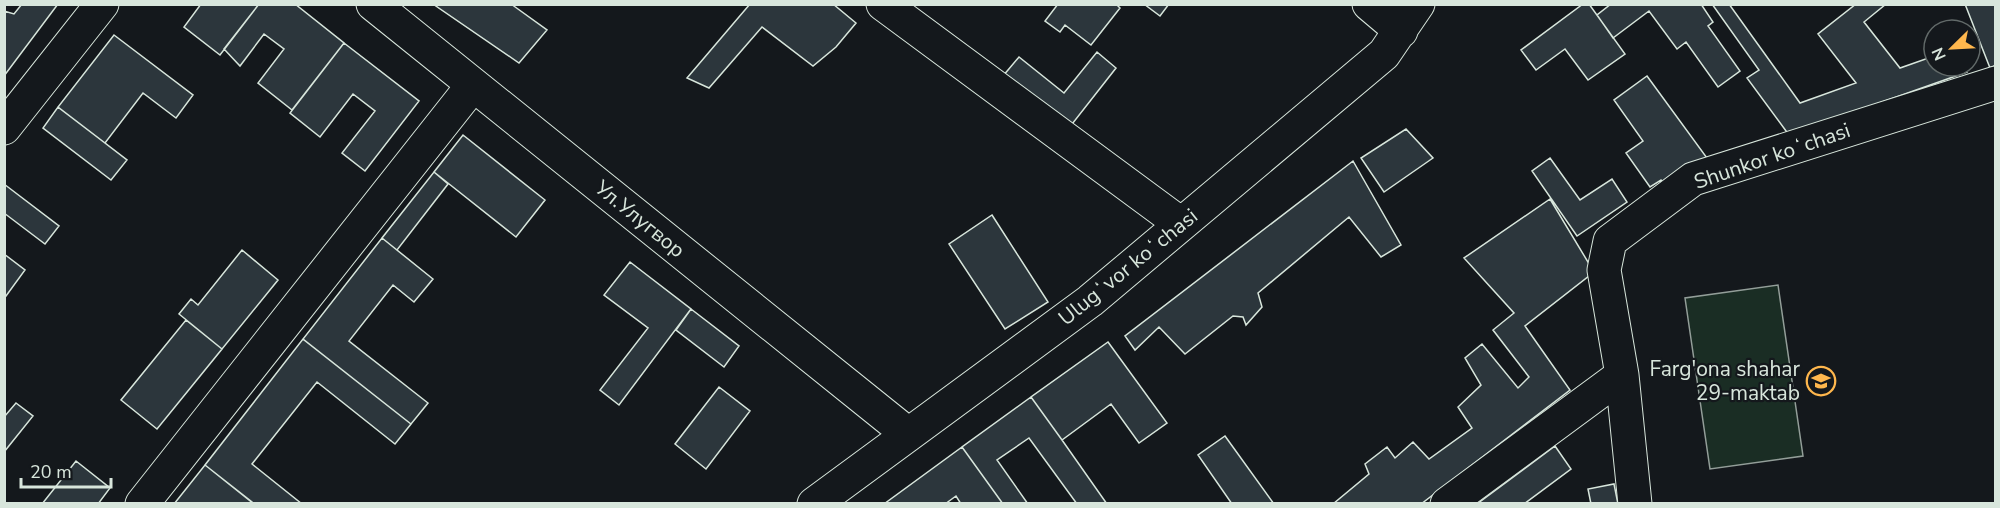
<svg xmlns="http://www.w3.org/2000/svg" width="2000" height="508" font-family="'Nunito Sans',sans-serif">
<rect width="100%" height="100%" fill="#14181c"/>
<path fill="#1a2d24" stroke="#939e99" stroke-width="1.5" d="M1778,285L1803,456L1710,469L1685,298Z"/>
<path fill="#2c363c" stroke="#d8e6dc" stroke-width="1.5" d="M22,4H58L4,76V11L14,14Z
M201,4H259L220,55L184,27Z
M259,4H295L344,43L292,110L258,83L284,49L264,34L240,66L224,49Z
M511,4L547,30L519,63L433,4Z
M750,4H833L856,23L836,47L813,66L762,27L709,88L687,78Z
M1058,4H1116L1120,8L1091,45L1065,25L1060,32L1045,21Z
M1144,4H1169L1160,16Z
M1583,4H1589L1625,54L1588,80L1565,49L1536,70L1521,50Z
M1611,4H1701L1713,22L1708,26L1740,71L1718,87L1686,42L1677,49L1649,11L1613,38L1597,15Z
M1712,4H1729L1800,103L1856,83L1818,34L1856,4H1886L1864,22L1900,68L1934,56V66H1964L1967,72L1789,135L1747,78L1759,70Z
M1965,4H1996V65L1990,68Z
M114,35L193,95L176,118L143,93L105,143L58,107Z
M344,43L419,101L365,171L342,153L375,111L353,94L320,137L290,113Z
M1097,52L1116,68L1069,128L1003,76L1019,57L1064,93Z
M1647,76L1707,158L1666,188L1661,180L1650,187L1626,153L1643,141L1614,100Z
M58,107L127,160L111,180L43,128Z
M1406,129L1433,158L1384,192L1361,158Z
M463,135L545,200L516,237L434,172Z
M1550,158L1580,200L1612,179L1627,202L1577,236L1532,171Z
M1353,161L1401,245L1381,257L1349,217L1258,293L1262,307L1246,325L1243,317L1233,316L1185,354L1159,327L1135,350L1125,336Z
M434,172L448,184L397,250L382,238Z
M4,184L59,226L45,244L4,213Z
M1550,199L1594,272L1525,326L1570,390L1421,504H1333L1369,474L1365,464L1387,447L1395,458L1413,442L1429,459L1472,428L1458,407L1481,385L1465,358L1482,344L1518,388L1529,377L1493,330L1514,313L1464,258Z
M992,215L1048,302L1005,329L949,244Z
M382,238L433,279L414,302L393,285L349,341L428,403L411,424L303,339Z
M242,250L278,280L222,349L179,314L191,299L198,305Z
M4,254L25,270L6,296L4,295Z
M630,262L691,309L619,405L600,390L648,328L604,295Z
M691,309L739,346L724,367L676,330Z
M186,320L222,349L157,429L121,400Z
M303,339L411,424L395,444L317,382L252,464L302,504H254L205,465Z
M1108,342L1167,423L1139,443L1111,404L1062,440L1031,397Z
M719,387L750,411L706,469L675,444Z
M1031,397L1062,440L1107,504H1077L1029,438L997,460L1028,504H1003L962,447Z
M16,403L33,416L4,452V417Z
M1225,436L1274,504H1232L1198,455Z
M1555,446L1571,469L1524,504H1477Z
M962,447L1003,504H961L956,496L945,504H884Z
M76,461L110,488L98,504H42Z
M205,465L252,502L251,504H174Z
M1614,484L1618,504H1591L1588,489Z"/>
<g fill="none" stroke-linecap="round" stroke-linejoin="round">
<g stroke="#d8e6dc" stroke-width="35">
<path id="minor" d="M373,4L908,434
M883,4L1181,224
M1369,4L1401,31
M4,128L102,4
M142,504L473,85
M814,504L1090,301L1384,54L1418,4
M1447,504L1622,375
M1635,504L1622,375L1604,270L1610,241L1693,179L1996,83"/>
</g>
<use href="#minor" stroke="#14181c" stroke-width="33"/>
</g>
<defs>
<g id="school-ring" transform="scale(1.5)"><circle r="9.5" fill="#14181c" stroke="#ffb74d" stroke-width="1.5"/><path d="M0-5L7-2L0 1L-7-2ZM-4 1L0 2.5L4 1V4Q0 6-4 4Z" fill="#ffb74d"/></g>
</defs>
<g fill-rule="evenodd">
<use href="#school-ring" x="1821" y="381"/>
</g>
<g text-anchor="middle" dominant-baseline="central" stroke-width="4.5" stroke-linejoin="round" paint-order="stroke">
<g font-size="21" fill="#d8e6dc" stroke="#14181c">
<text transform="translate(1772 156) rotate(-19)">Shunkor koʻchasi</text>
<text transform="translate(640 219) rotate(39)">Ул.Улугвор</text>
<text transform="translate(1128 267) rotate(-39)">Ulugʻvor koʻchasi</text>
</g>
<g font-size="21" fill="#d8e6dc" stroke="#14181c" text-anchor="end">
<text x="1800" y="369">Farg'ona shahar<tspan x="1800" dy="24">29-maktab</tspan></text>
</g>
</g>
<rect width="2000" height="508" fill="none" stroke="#d8e6dc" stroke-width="12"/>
<g transform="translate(1952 48) rotate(246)"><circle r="28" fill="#14181c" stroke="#626a69" stroke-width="1.5"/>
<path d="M0-4.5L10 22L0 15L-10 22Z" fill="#ffb74d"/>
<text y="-9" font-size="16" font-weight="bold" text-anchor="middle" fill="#d8e6dc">N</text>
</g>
<path d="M21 478v9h90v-9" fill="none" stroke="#d8e6dc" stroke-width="3"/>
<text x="30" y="478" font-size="18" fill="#d8e6dc" stroke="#14181c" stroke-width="4.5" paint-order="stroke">20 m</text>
</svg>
